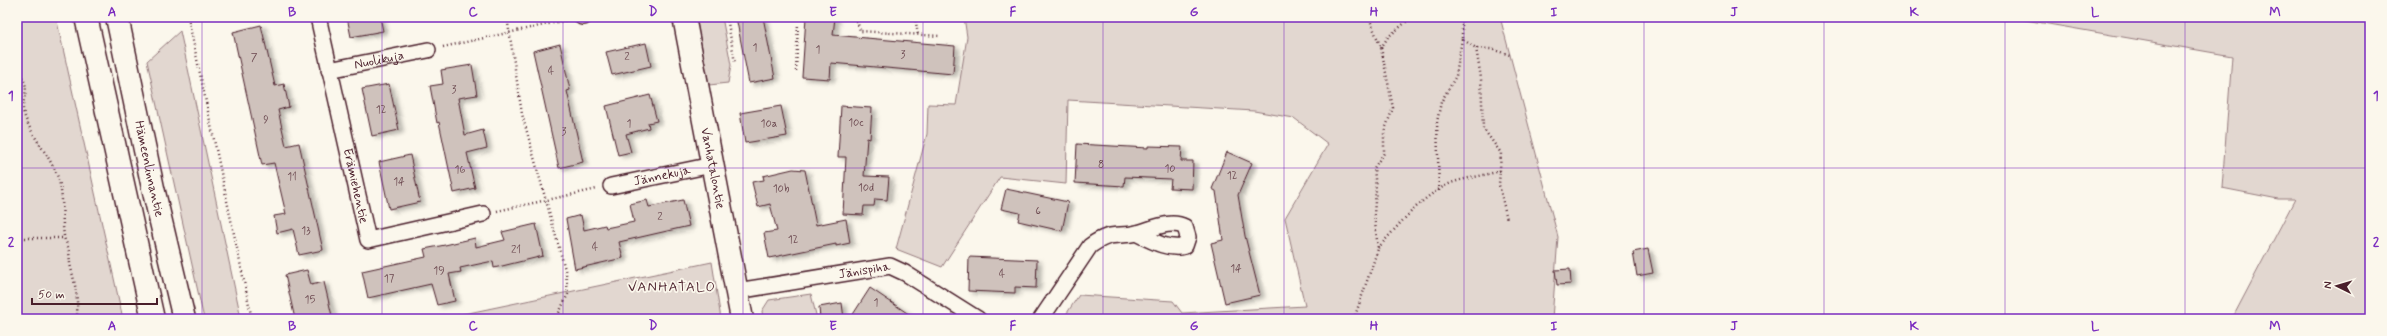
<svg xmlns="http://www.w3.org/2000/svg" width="2387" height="336" font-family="Mynerve,sans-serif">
<defs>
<filter id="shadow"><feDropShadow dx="4.5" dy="2.5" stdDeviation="2" flood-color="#0004"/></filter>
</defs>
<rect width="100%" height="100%" fill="#fbf7ec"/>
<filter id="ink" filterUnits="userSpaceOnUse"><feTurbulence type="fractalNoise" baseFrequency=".025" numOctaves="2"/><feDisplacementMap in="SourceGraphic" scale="8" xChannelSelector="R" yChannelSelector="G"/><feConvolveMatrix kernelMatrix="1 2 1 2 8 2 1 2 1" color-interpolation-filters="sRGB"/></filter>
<g filter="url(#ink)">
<path fill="#e2d7d0" stroke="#967b7e" d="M17,17H56L123,319H17Z
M696,17H722L731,65L728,83L709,85Z
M964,17H1500L1558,237L1552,319H1063L1079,295L1173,301L1182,313L1305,306L1285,218L1328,144L1294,118L1254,111L1068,100L1066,184L1000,177L942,267L896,249L927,134L928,104L956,105L967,37Z
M2008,17H2370V319H2232L2295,199H2278L2222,188L2232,56Z
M180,31L241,318V319H204L147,61Z
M712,262L721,319H440Z
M811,294L817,319H763L762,311L769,300Z"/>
<path fill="#cfc2bc" stroke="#4a1f2b" filter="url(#shadow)" d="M347,17H380L383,31L351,37Z
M736,17H763L775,78L749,83Z
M806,17H835L833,35L955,46L953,74L831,63L830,79L802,77Z
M261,25L275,86L284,84L289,107L278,110L286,146L299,143L323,250L299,255L293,229L277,233L274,216L286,214L274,163L262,165L233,32Z
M646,43L651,66L612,75L606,52Z
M560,44L570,90L567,91L583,162L559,168L533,51Z
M472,65L477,95L458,98L465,135L483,130L487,148L467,153L475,188L454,193L439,122L437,123L430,86L443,84L441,70Z
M389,84L399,130L372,136L362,89Z
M650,95L657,121L648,123L649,128L626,134L631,152L618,155L606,106Z
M781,106L787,136L745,143L740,113Z
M841,106L872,108L870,139L867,138L864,176L889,177L887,200L875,199L874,206H864L863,215L843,214L846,157H838Z
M1077,144L1148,148V146L1182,147L1181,161H1193L1192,189L1170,188L1171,179L1125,177L1124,186L1075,183Z
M1227,152L1252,163L1238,195L1245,236L1260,295L1225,303L1211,243L1223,240L1216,191L1212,189Z
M410,155L420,202L389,209L379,162Z
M793,169L805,170L816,225L846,219L850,243L836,246V244L769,258L764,233L777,231L770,204L758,207L752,182L764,180L763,176Z
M1006,189L1068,202L1062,231L1018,221L1020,213L1001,209Z
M647,200L649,207L683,200L689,226L619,242L623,258L575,269L566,219L581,215L584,230L605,225L606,228L634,222L630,204Z
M536,224L543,256L494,268L493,261L460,268L461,272L449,274L455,301L437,305L431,284L368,298L362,271L426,257L424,249L445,245L475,238L476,247L505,240L502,232Z
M1648,249L1653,273L1637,276L1633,252Z
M969,257L1037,260L1036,288L1015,287V293L968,291Z
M1570,269L1571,284L1557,285L1555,270Z
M307,270L311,285L324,282L332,316L318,319H295L285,275Z
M870,288L916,319H850Z
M842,303L844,319H820L819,307Z"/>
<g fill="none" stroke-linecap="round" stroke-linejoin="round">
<g stroke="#4a1f2b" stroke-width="18">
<g id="street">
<path id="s1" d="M318,17L368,240L483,214"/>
<path d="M582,17H584"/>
<path id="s2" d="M329,70L428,50"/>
<path id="s3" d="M611,186L712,165"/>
<path id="s4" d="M737,291L890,266L905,273L978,319"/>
<path d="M1041,319L1090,246C1112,230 1117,238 1137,233C1153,229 1170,219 1185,227L1188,237L1185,246C1169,251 1150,240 1136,233"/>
</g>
</g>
<g stroke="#4a1f2b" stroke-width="25">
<g id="secondary">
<path id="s5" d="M684,17L742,319"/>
</g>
</g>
<g stroke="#4a1f2b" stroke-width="25">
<g id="primary">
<path d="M86,17L153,319"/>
<path id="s6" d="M117,17L153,188L184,319"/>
</g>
</g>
<path stroke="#4a1f2b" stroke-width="2.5" stroke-dasharray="1 3" stroke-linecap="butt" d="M188,17L252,319
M507,17L522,114L566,273L568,294L556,319
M727,17L735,63
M856,17L860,31L940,36
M915,17L918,35
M1462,17V39L1476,48L1491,49L1510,55
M443,47L567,20
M1381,48L1388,37L1412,17
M1476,48L1481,78L1483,128L1501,153L1499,185L1507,219
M17,71C35,90 19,97 24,114C31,135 45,150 55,170C65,191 61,214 64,236C64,240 67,243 68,247C70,254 69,261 71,268C76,288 78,298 77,319
M796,71L798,23
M1439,191L1437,122L1441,102L1456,76L1462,39
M497,211L597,189
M17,238H64
M1378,248C1399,225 1421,196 1451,183C1467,177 1486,176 1502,170
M1354,319L1378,249L1374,214L1376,189L1374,168L1384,153V132L1393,108L1381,48L1370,20L1358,17"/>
<use href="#street" stroke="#fbf7ec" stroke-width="15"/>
<use href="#secondary" stroke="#fbf7ec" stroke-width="22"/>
<use href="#primary" stroke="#fbf7ec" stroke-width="22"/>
</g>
</g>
<path fill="none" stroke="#7b2cbf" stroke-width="1" stroke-opacity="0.55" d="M202,17V319M382,17V319M563,17V319M743,17V319M923,17V319M1103,17V319M1284,17V319M1464,17V319M1644,17V319M1824,17V319M2005,17V319M2185,17V319M17,168H2370"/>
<g text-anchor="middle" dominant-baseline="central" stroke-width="3.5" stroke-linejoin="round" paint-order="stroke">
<g font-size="11" fill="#6b484f">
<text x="755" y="48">1</text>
<text x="818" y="50">1</text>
<text x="903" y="55">3</text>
<text x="627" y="57">2</text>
<text x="254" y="58">7</text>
<text x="551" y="71">4</text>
<text x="454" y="90">3</text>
<text x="381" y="110">12</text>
<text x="266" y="120">9</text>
<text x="856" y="123">10c</text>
<text x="629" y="124">1</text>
<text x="769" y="124">10a</text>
<text x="564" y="132">3</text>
<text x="1101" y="165">8</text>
<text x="1170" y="169">10</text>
<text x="460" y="170">16</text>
<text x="1232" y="176">12</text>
<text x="292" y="177">11</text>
<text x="399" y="182">14</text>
<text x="866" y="188">10d</text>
<text x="781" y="189">10b</text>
<text x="1038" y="211">6</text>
<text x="660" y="217">2</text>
<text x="306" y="231">13</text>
<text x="793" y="240">12</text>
<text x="595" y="247">4</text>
<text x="516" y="250">21</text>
<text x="1236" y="269">14</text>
<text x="439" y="271">19</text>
<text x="1002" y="274">4</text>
<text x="389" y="279">17</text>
<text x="310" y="300">15</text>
<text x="876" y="303">1</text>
</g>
<g font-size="13" fill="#4a1f2b" stroke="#fbf7ec">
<text stroke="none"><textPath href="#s2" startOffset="51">Nuolikuja</textPath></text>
<text stroke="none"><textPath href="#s6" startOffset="155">Hämeenlinnantie</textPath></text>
<text stroke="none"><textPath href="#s5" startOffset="154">Vanhatalontie</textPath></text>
<text stroke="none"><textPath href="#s3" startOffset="52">Jännekuja</textPath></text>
<text stroke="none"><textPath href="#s1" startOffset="173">Erämiehentie</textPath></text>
<text stroke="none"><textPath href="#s4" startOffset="129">Jänispiha</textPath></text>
</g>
<g font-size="14" letter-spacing="1" fill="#4a1f2b" stroke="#fbf7ec">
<text x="672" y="287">VANHATALO</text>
</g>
</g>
<rect width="2387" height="336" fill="none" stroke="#fbf7ec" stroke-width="44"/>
<g transform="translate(2337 286) rotate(275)" stroke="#fbf7ec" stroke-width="3" paint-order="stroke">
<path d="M0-3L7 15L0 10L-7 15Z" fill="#4a1f2b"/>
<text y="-6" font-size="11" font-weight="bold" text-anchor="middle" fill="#4a1f2b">N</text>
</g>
<path d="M32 298v6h125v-6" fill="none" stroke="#4a1f2b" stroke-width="2"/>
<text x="38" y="298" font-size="12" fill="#4a1f2b" stroke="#fbf7ec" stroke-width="3" paint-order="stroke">50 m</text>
<rect x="22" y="22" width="2343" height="292" fill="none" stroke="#7b2cbf" stroke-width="1.5"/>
<g font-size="13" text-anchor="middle" font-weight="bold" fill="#7b2cbf">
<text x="112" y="16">A</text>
<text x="292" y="16">B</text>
<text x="473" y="16">C</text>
<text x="653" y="16">D</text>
<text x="833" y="16">E</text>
<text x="1013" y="16">F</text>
<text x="1194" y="16">G</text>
<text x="1374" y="16">H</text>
<text x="1554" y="16">I</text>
<text x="1734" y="16">J</text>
<text x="1914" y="16">K</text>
<text x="2095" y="16">L</text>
<text x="2275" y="16">M</text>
<text x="11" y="100">1</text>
<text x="2376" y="100">1</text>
<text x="11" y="246">2</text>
<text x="2376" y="246">2</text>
<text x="112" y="330">A</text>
<text x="292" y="330">B</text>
<text x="473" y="330">C</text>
<text x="653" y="330">D</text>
<text x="833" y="330">E</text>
<text x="1013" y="330">F</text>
<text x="1194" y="330">G</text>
<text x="1374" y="330">H</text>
<text x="1554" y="330">I</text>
<text x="1734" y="330">J</text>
<text x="1914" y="330">K</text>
<text x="2095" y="330">L</text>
<text x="2275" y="330">M</text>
</g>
</svg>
